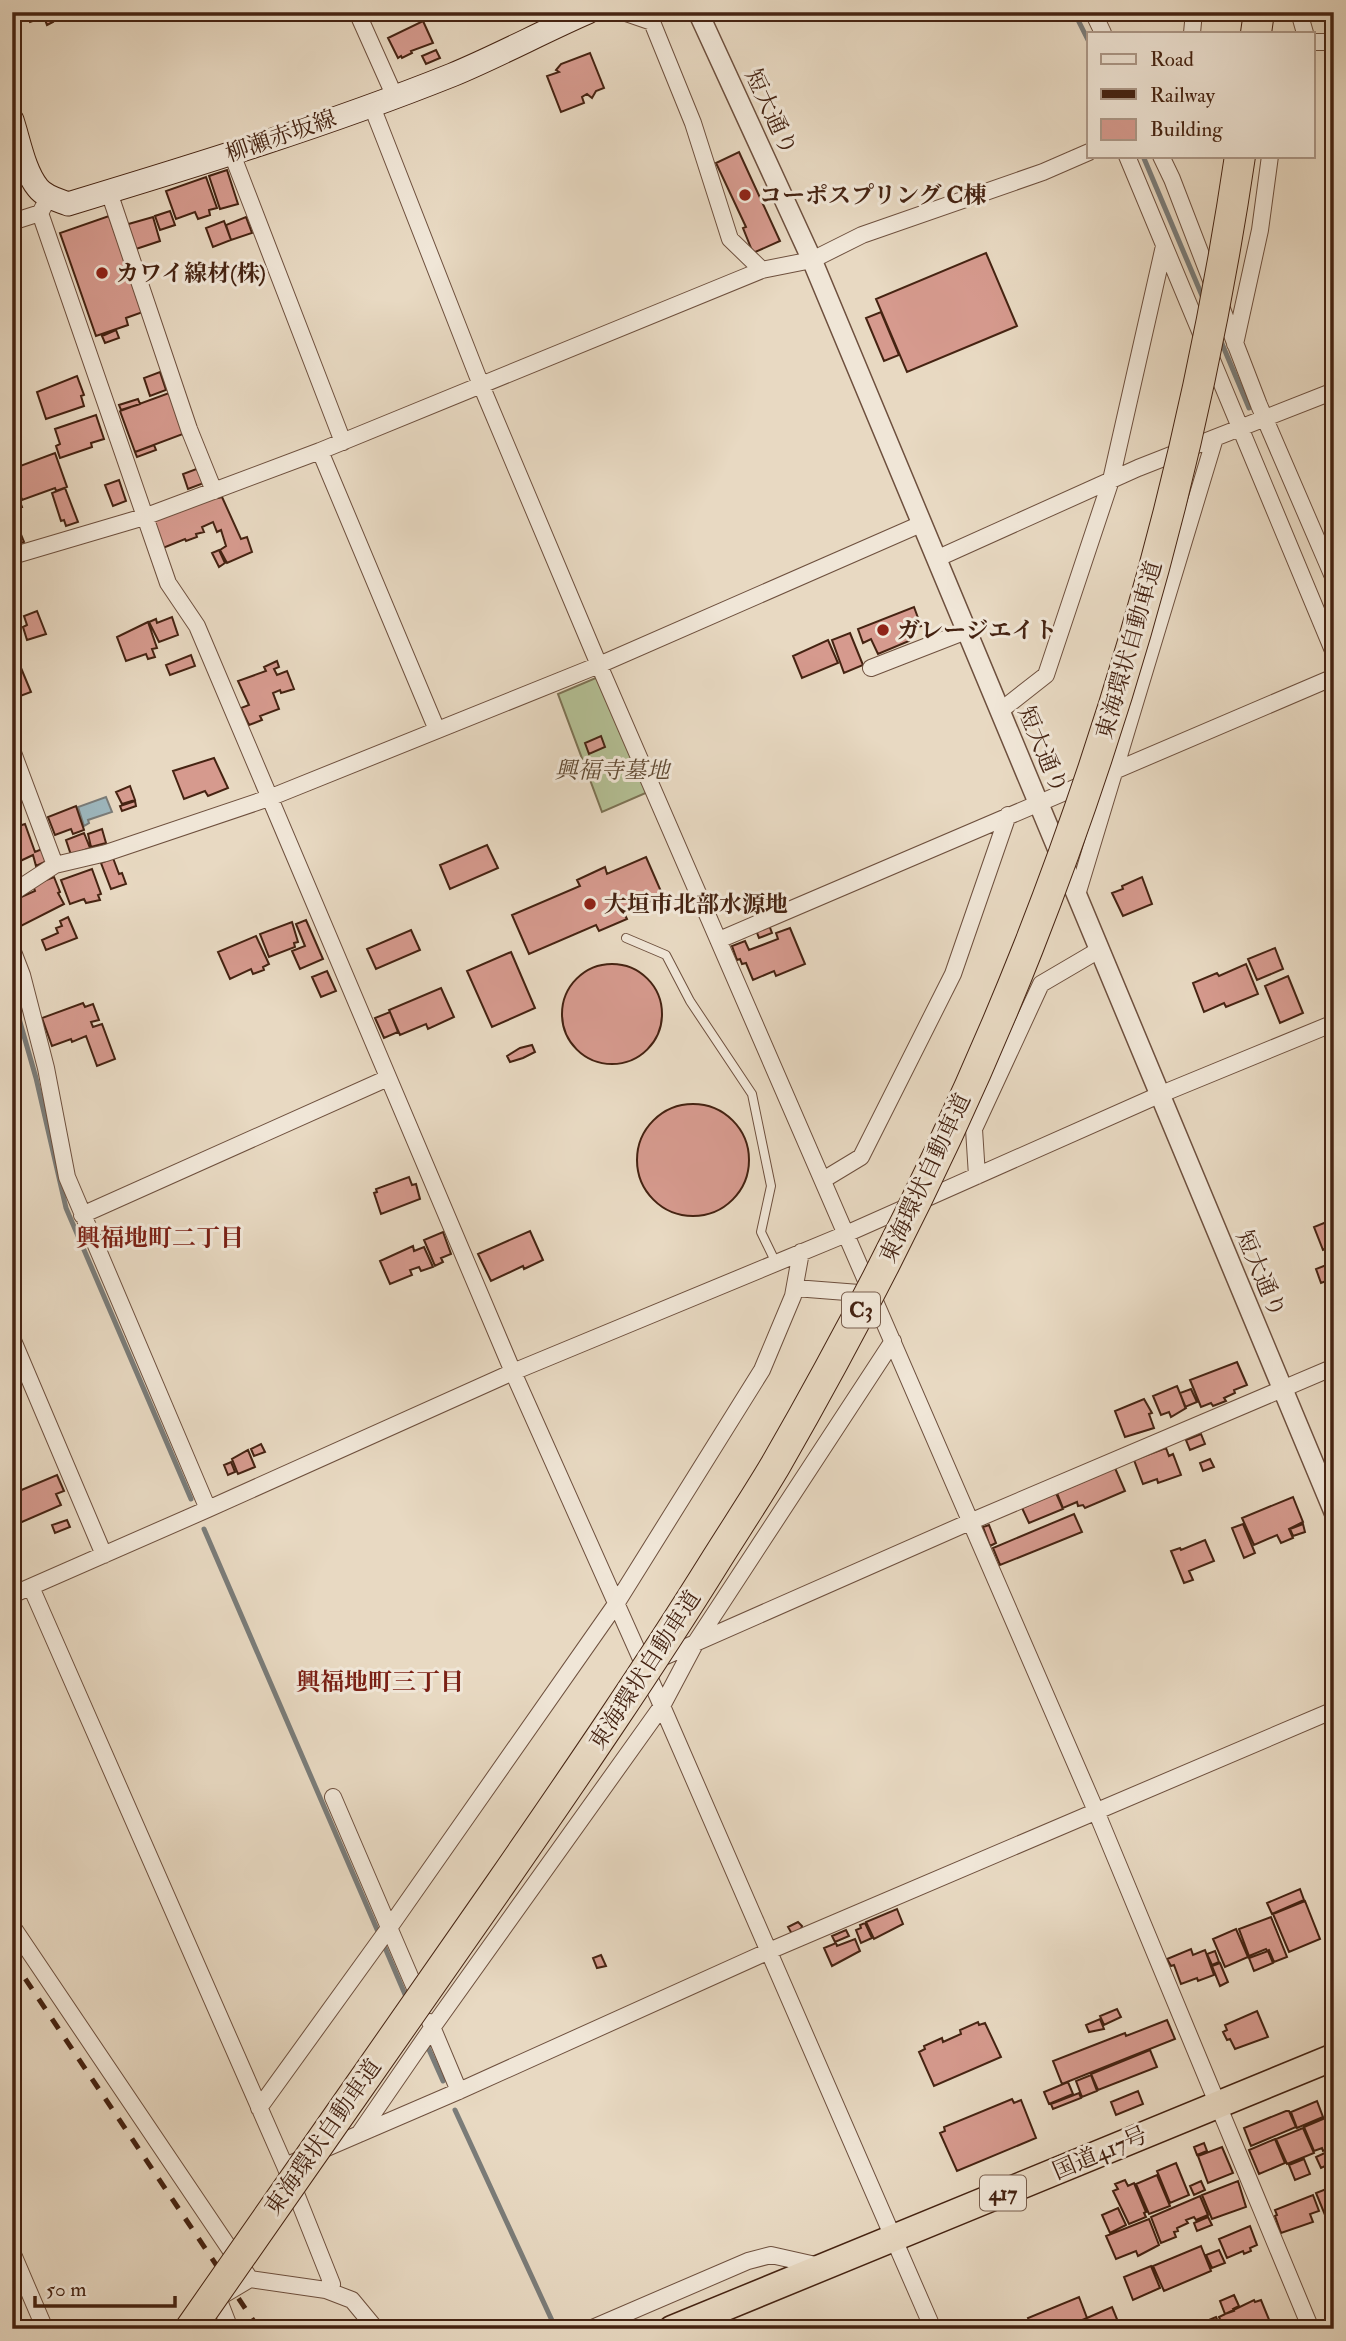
<svg xmlns="http://www.w3.org/2000/svg" width="1346" height="2341" font-family="'IM FELL Double Pica','Noto Serif JP',serif">
<rect width="100%" height="100%" fill="#e8d9c2"/>
<filter id="stains"><feTurbulence type="fractalNoise" baseFrequency=".00286" numOctaves="4"/><feColorMatrix values="0 0 0 0 .2 0 0 0 0 .09 0 0 0 0 .02 0 0 0 .5 -.17"/></filter>
<radialGradient id="worn" r=".72"><stop offset=".6" stop-color="#630" stop-opacity="0"/><stop offset="1" stop-color="#630" stop-opacity=".3"/></radialGradient>
<path fill="#b4c095" stroke="#7c7254" stroke-width="2" d="M598,677L648,792L602,812L558,694Z"/>
<path fill="#9db7be" stroke="#7a7c79" stroke-width="2" d="M106,797L112,812L88,820L89,823L84,826L78,807Z"/>
<g fill="none" stroke-linecap="round" stroke-linejoin="round">
<path stroke="#7a7c79" stroke-width="5" d="M1074,12L1089,42
M1143,156L1203,298
M1220,339L1249,408
M12,994L36,1078L66,1208L191,1499
M204,1529L379,1934
M383,1943L407,1999
M426,2043L443,2081
M455,2110L555,2327"/>
</g>
<path fill="#d69a8e" stroke="#452312" stroke-width="2" d="M26,12H55L50,14L53,22L47,25L44,17L30,22Z
M423,21L433,43L411,51L412,53L402,58L401,56L398,58L388,38Z
M436,50L440,58L426,64L422,56Z
M590,53L604,88L596,91L592,98L587,94L582,97L584,103L561,112L547,76L559,72L556,70L561,64Z
M739,152L780,241L753,253L743,228L746,227L716,163Z
M227,170L238,204L220,209L209,176Z
M206,177L217,208L209,210L210,215L198,219L195,212L176,219L166,191Z
M170,211L175,225L160,230L155,216Z
M109,216L143,312L126,318L128,325L96,336L60,233Z
M153,217L160,241L133,250L125,225Z
M246,217L252,233L231,240L226,225Z
M224,221L231,240L213,247L206,228Z
M986,253L1017,326L907,372L876,299Z
M881,312L899,355L884,361L866,318Z
M116,330L119,338L105,343L102,336Z
M160,372L166,390L150,396L144,378Z
M77,376L84,395L81,396L84,406L46,419L37,392Z
M169,393L183,434L135,452L120,411Z
M138,399L140,404L121,410L119,405Z
M96,415L104,439L91,443L92,447L60,458L56,446L60,444L55,429Z
M154,445L156,450L137,457L135,452Z
M55,453L67,487L56,491L55,488L22,500L12,469Z
M199,468L204,483L188,489L183,474Z
M12,480L22,507L12,510Z
M119,480L126,501L113,506L105,485Z
M65,488L78,522L66,526L64,520L61,521L52,493Z
M217,494L218,498L222,497L241,539L247,537L252,552L227,563L220,550L226,546L221,530L217,532L213,522L202,527L204,532L196,534L197,537L186,541L185,539L163,548L152,522Z
M20,532L24,542L12,546V535Z
M219,550L225,563L219,567L212,553Z
M914,607L921,626L905,631L909,641L878,654L871,639L863,643L858,629Z
M37,611L46,634L27,640L23,627L27,625L24,616Z
M172,617L178,635L159,642L149,622L156,619L157,623Z
M148,622L157,648L152,649L155,657L148,659L146,654L126,661L117,637Z
M850,633L863,665L844,673L832,640Z
M828,640L838,663L802,678L793,656Z
M191,655L195,666L170,675L166,665Z
M277,661L279,667L274,669L277,675L287,671L294,689L281,693L280,690L273,693L279,709L260,716L262,720L249,725L241,708L249,705L238,681L266,671L264,667Z
M21,668L31,692L12,699V670Z
M601,736L605,747L589,754L585,743Z
M214,758L228,788L208,796L205,791L184,799L173,771Z
M130,786L135,800L122,804L116,792Z
M135,801L136,806L122,811L120,806Z
M76,806L84,830L73,834L71,829L55,835L48,817Z
M25,824L35,852L42,849L47,861L36,866L33,855L16,863L12,860V828Z
M102,829L106,843L91,847L88,834Z
M84,833L90,848L71,855L66,840Z
M487,845L498,868L450,889L440,865Z
M646,857L663,896L624,913L627,919L599,931L596,925L529,954L512,915L580,886L577,880L605,867L607,874Z
M113,858L119,874L122,873L126,884L111,889L101,863Z
M92,869L101,894L98,895L100,900L86,903L84,899L70,904L61,880Z
M54,877L60,892L58,893L64,904L17,928L12,918V901L35,891L33,885Z
M1142,877L1152,904L1123,916L1112,893L1123,889L1122,886Z
M68,917L77,938L46,950L42,940L58,933L56,928L62,926L60,921Z
M306,920L323,959L300,969L292,951L305,946L296,924Z
M292,922L298,942L294,943L295,947L269,957L260,934Z
M769,925L772,933L759,938L756,930Z
M790,928L805,964L776,976L774,971L753,980L746,963L742,964L740,959L737,960L732,946L745,941L749,950L778,939L776,933Z
M411,930L420,950L376,969L367,949Z
M256,936L269,964L263,967L264,970L253,974L251,969L230,979L218,952Z
M1275,948L1283,969L1257,980L1248,959Z
M511,952L535,1008L492,1027L467,971Z
M1246,964L1258,994L1226,1007L1224,1003L1204,1012L1193,983L1217,973L1219,976Z
M562 1014a50 50 0 1 1 100 0a50 50 0 1 1-100 0Z
M327,971L336,991L321,997L312,977Z
M1288,976L1303,1013L1280,1023L1265,986Z
M441,988L454,1017L428,1029L426,1024L400,1035L389,1010Z
M83,1003L85,1007L93,1004L99,1020L91,1022L93,1027L102,1024L115,1059L97,1066L86,1036L72,1042L71,1039L52,1046L42,1018Z
M390,1012L398,1032L384,1038L375,1018Z
M15,1040L20,1054L12,1057V1041Z
M532,1045L535,1052L523,1058L510,1062L507,1056L520,1048Z
M637 1160a56 56 0 1 1 112 0a56 56 0 1 1-112 0Z
M409,1177L412,1185L416,1184L420,1199L381,1214L374,1193L377,1192L376,1189Z
M1334,1219V1245L1323,1250L1314,1227Z
M530,1231L543,1260L524,1269L523,1266L491,1281L478,1254Z
M443,1232L451,1254L441,1258L443,1262L435,1266L424,1240Z
M413,1246L414,1251L424,1247L433,1267L421,1271L419,1267L410,1270L412,1275L390,1284L380,1261Z
M1334,1255V1278L1321,1283L1316,1269L1329,1264L1326,1258Z
M1237,1362L1247,1385L1234,1390L1235,1393L1224,1398L1226,1401L1213,1406L1211,1403L1201,1407L1190,1380Z
M1177,1386L1186,1408L1171,1417L1169,1412L1161,1415L1153,1396Z
M1191,1389L1197,1402L1185,1407L1180,1393Z
M1144,1399L1152,1413L1149,1414L1154,1428L1125,1437L1115,1411Z
M1201,1434L1205,1444L1190,1450L1186,1440Z
M261,1444L265,1452L254,1456L251,1449Z
M1166,1448L1169,1456L1173,1454L1181,1475L1158,1483L1157,1479L1143,1484L1134,1460Z
M248,1450L255,1467L238,1474L232,1459Z
M1210,1459L1214,1467L1203,1471L1200,1463Z
M231,1462L235,1472L228,1475L224,1465Z
M1115,1468L1125,1491L1085,1508L1083,1505L1078,1506L1077,1502L1063,1508L1057,1493Z
M57,1475L64,1491L56,1494L61,1505L15,1525L12,1518V1494Z
M1056,1493L1063,1509L1029,1523L1022,1508Z
M1293,1497L1303,1522L1289,1529L1293,1538L1281,1543L1277,1535L1254,1545L1242,1518Z
M1074,1514L1082,1532L1000,1565L993,1548Z
M67,1520L70,1527L55,1533L52,1525Z
M1243,1524L1255,1553L1244,1558L1232,1528Z
M1303,1524L1305,1532L1293,1536L1290,1529Z
M989,1525L996,1543L990,1546L983,1527Z
M1205,1540L1214,1561L1189,1571L1193,1580L1184,1583L1171,1551L1180,1548L1181,1550Z
M1300,1889L1304,1900L1272,1914L1267,1903Z
M1305,1901L1320,1939L1289,1952L1273,1914Z
M897,1909L903,1924L874,1939L866,1922Z
M1271,1917L1287,1957L1274,1962L1269,1950L1267,1951L1266,1949L1249,1956L1239,1929Z
M798,1922L802,1926L801,1929L792,1934L788,1927Z
M865,1923L872,1938L861,1943L856,1930L861,1928L860,1925Z
M1236,1929L1248,1957L1225,1967L1213,1939Z
M846,1930L849,1936L835,1942L832,1936Z
M855,1939L860,1951L832,1966L824,1948L836,1943L837,1946Z
M1191,1949L1193,1955L1205,1950L1214,1975L1198,1981L1197,1978L1181,1984L1174,1965L1171,1966L1167,1959Z
M1215,1951L1219,1962L1212,1965L1207,1954Z
M1268,1951L1273,1963L1254,1971L1249,1958Z
M601,1955L606,1966L597,1968L593,1958Z
M1220,1963L1228,1982L1220,1986L1212,1966Z
M1117,2009L1121,2017L1104,2025L1100,2016Z
M1257,2011L1268,2037L1235,2049L1230,2039L1227,2040L1223,2032L1227,2030L1225,2025Z
M1100,2019L1104,2029L1089,2032L1086,2025Z
M1167,2020L1175,2039L1062,2084L1053,2061L1125,2033L1126,2036Z
M978,2022L979,2025L985,2023L1001,2057L934,2086L919,2052L925,2049L924,2046L942,2038L943,2042L961,2034L960,2030Z
M1150,2050L1157,2067L1098,2090L1091,2074Z
M1091,2075L1097,2091L1082,2097L1076,2081Z
M1068,2082L1073,2094L1049,2104L1044,2092Z
M1138,2091L1143,2104L1116,2115L1111,2102Z
M1079,2093L1081,2098L1053,2109L1051,2104Z
M1012,2099L1014,2103L1021,2100L1036,2138L957,2171L940,2133L945,2131L944,2127Z
M1317,2101L1323,2117L1297,2128L1291,2112Z
M1286,2111H1289L1296,2127L1251,2146L1244,2128Z
M1330,2116L1334,2124V2146L1323,2151L1322,2148L1314,2151L1304,2127Z
M1303,2128L1314,2153L1287,2164L1276,2139Z
M1275,2139L1285,2163L1259,2174L1249,2150Z
M1204,2143L1207,2151L1197,2155L1194,2147Z
M1222,2147L1233,2173L1208,2183L1198,2156Z
M1329,2151L1334,2162L1321,2168L1316,2157Z
M1304,2159L1310,2174L1295,2180L1289,2165Z
M1176,2163L1189,2195L1170,2203L1157,2171Z
M1157,2175L1170,2206L1149,2214L1136,2184Z
M1125,2180L1128,2186L1134,2183L1146,2212L1144,2213L1146,2217L1129,2224L1113,2191L1118,2189L1115,2184Z
M1201,2181L1205,2190L1194,2195L1190,2186Z
M1238,2181L1246,2207L1212,2219L1202,2195Z
M1334,2186V2212L1325,2215L1316,2193Z
M1313,2195L1319,2211L1310,2214L1313,2222L1281,2233L1275,2216L1277,2215L1275,2210Z
M1200,2196L1208,2215L1196,2220L1194,2217L1186,2220L1188,2223L1177,2228L1178,2231L1174,2232L1176,2237L1161,2243L1151,2217Z
M1118,2208L1126,2225L1110,2233L1102,2215Z
M1208,2217L1212,2225L1197,2231L1194,2223Z
M1149,2219L1159,2245L1138,2256L1136,2251L1116,2259L1106,2236Z
M1250,2226L1257,2245L1250,2248L1251,2251L1244,2254L1243,2251L1227,2258L1219,2239Z
M1201,2246L1211,2271L1164,2291L1153,2266Z
M1219,2250L1225,2263L1212,2268L1206,2255Z
M1151,2266L1160,2288L1133,2300L1124,2277Z
M1234,2295L1239,2306L1233,2309L1234,2311L1225,2314L1220,2301Z
M1079,2297L1087,2318L1061,2329H1033L1028,2318Z
M1254,2300L1255,2302L1261,2300L1270,2322L1255,2329H1224L1219,2317Z
M1112,2307L1121,2329H1061L1087,2318Z
M1216,2317L1221,2329H1195L1194,2326Z"/>
<g fill="none" stroke-linecap="round" stroke-linejoin="round">
<g stroke="#6e503e" stroke-width="10">
<path id="service" d="M626,938L666,955L690,1001L752,1094L771,1186L761,1232L776,1263
M829,2329L836,2326L838,2329"/>
</g>
<g stroke="#6e503e" stroke-width="18">
<path id="minor" d="M357,12L395,97
M623,12L652,22L693,123L730,239L762,270
M1093,12L1103,33
M1299,12L1305,33
M1192,33L1194,12
M1313,42H1334
M371,104L481,385L599,665L1096,1811L1311,2329
M232,154L343,442
M1127,156L1334,653
M1161,156L1172,179L1259,405L1334,579
M109,192L189,429L214,491
M40,213L168,583L197,626L513,1372L662,1706L933,2329
M12,222L40,213L45,204
M1235,344L1260,230L1270,156
M320,451L437,730
M12,556L144,517L320,451L762,270L812,260L862,235L1043,172L1089,152
M936,559L1138,468L1334,391
M871,668L966,631
M1000,711L1046,675L1111,480L1164,246
M12,750L55,865
M12,893L55,865L106,853L269,798L599,665L921,524
M1077,895L1215,438
M719,940L1334,677
M12,949L22,975L46,1068L67,1177L208,1509
M977,1176L974,1129L1041,984L1099,950
M823,1180L861,1157L953,974L1008,815
M82,1215L388,1078
M795,1288L872,1294
M12,1338L104,1555
M31,1587L285,2166L332,2284L326,2290
M12,1595L208,1509L513,1372L846,1234L1159,1095L1334,1023
M659,1659L972,1521L1334,1367
M333,1797L421,2002
M12,1926L250,2279
M430,2022L459,2091
M259,2108L389,1928L616,1604L762,1370L793,1296L801,1252
M359,2134L432,2028L662,1706L696,1642L893,1341
M285,2166L459,2091L769,1951L1334,1710
M12,2252L45,2329
M230,2329L218,2298L250,2279L326,2290L352,2300L376,2329
M590,2329L748,2261L771,2255L820,2266"/>
</g>
<g stroke="#6e503e" stroke-width="22">
<path id="tertiary" d="M698,12L812,260L1334,1512"/>
</g>
<g stroke="#452312" stroke-width="25">
<path id="secondary" d="M12,120C19,141 24,171 38,188C45,197 58,200 68,204C197,165 327,125 452,75C498,56 542,32 588,12"/>
</g>
<g stroke="#452312" stroke-width="29">
<path id="trunk" d="M672,2329L1334,2057"/>
</g>
<g stroke="#452312" stroke-width="32">
<path id="motorway" d="M1256,33L1259,12"/>
</g>
<use href="#service" stroke="#f0e6d7" stroke-width="8"/>
<use href="#minor" stroke="#f0e6d7" stroke-width="16"/>
<use href="#tertiary" stroke="#f0e6d7" stroke-width="19"/>
<use href="#secondary" stroke="#f0e6d7" stroke-width="23"/>
<use href="#trunk" stroke="#e8d9c2" stroke-width="26"/>
<use href="#motorway" stroke="#e8d9c2" stroke-width="30"/>
<path stroke="#452312" stroke-width="5" stroke-dasharray="12 12" stroke-linecap="butt" d="M12,1959L259,2329"/>
<g stroke="#452312" stroke-width="32" stroke-linecap="butt">
<path id="motorway-bridge" d="M190,2329C293,2181 396,2034 499,1886C573,1779 647,1671 716,1560C736,1528 756,1498 775,1466C870,1301 958,1125 1028,948C1128,694 1200,426 1240,156"/>
</g>
<use href="#motorway-bridge" stroke="#e8d9c2" stroke-width="30"/>
</g>
<g fill="#8f2418" stroke="#f0e6d7" stroke-width="2.5">
<circle cx="745" cy="195" r="7"/>
<circle cx="102" cy="273" r="7"/>
<circle cx="883" cy="630" r="7"/>
<circle cx="590" cy="904" r="7"/>
</g>
<g text-anchor="middle" dominant-baseline="central" stroke-width="6" stroke-linejoin="round" paint-order="stroke">
<g fill="#f0e6d7" stroke="#785e4d" stroke-width="2">
<rect x="842" y="1292.5" width="38" height="35" rx="5"/>
<rect x="980" y="2175.5" width="46" height="35" rx="5"/>
</g>
<g font-size="21" font-weight="bold" fill="#452312">
<text x="861" y="1310">C3</text>
<text x="1003" y="2193">417</text>
</g>
<g font-size="23" fill="#452312" stroke="#f0e6d7">
<text transform="translate(771 112) rotate(65)">短大通り</text>
<text transform="translate(281 136) rotate(-19)">柳瀬赤坂線</text>
<text transform="translate(1129 650) rotate(-74)">東海環状自動車道</text>
<text transform="translate(1043 750) rotate(67)">短大通り</text>
<text transform="translate(925 1178) rotate(-65)">東海環状自動車道</text>
<text transform="translate(1261 1274) rotate(67)">短大通り</text>
<text transform="translate(645 1670) rotate(-57)">東海環状自動車道</text>
<text transform="translate(323 2137) rotate(-55)">東海環状自動車道</text>
<text transform="translate(1100 2153) rotate(-23)">国道417号</text>
</g>
<g font-size="23" font-weight="bold" fill="#452312" stroke="#f0e6d7" text-anchor="start">
<text x="759" y="195">コーポスプリング C棟</text>
<text x="116" y="273">カワイ線材(株)</text>
<text x="897" y="630">ガレージエイト</text>
<text x="604" y="904">大垣市北部水源地</text>
</g>
<g font-size="23" font-style="italic" fill="#614a33" stroke="#f0e6d7">
<text x="612" y="770">興福寺墓地</text>
</g>
<g font-size="24" font-weight="bold" fill="#7a1f14" stroke="#f0e6d7">
<text x="160" y="1238">興福地町二丁目</text>
<text x="380" y="1682">興福地町三丁目</text>
</g>
</g>
<rect width="1346" height="2341" fill="none" stroke="#e8d9c2" stroke-width="42"/>
<rect x="14" y="14" width="1318" height="2313" fill="none" stroke="#452312" stroke-width="3.5"/>
<rect x="21" y="21" width="1304" height="2299" fill="none" stroke="#452312" stroke-width="2"/>
<rect x="1087" y="32" width="228" height="126" fill="#f0e6d7" stroke="#ac9888" stroke-width="2"/>
<rect x="1101" y="54" width="35" height="10" fill="#f0e6d7" stroke="#ac9888" stroke-width="2"/>
<text x="1150" y="66" font-size="21" fill="#452312">Road</text>
<rect x="1101" y="89" width="35" height="10" fill="#452312" stroke="#ac9888" stroke-width="2"/>
<text x="1150" y="102" font-size="21" fill="#452312">Railway</text>
<rect x="1101" y="119" width="35" height="21" fill="#d69a8e" stroke="#ac9888" stroke-width="2"/>
<text x="1150" y="136" font-size="21" fill="#452312">Building</text>
<path d="M35 2296v10h140v-10" fill="none" stroke="#452312" stroke-width="3.5"/>
<text x="46" y="2296" font-size="21" fill="#452312" stroke="#f0e6d7" stroke-width="5" paint-order="stroke">50 m</text>
<rect width="100%" height="100%" filter="url(#stains)"/>
<rect width="100%" height="100%" fill="url(#worn)"/>
</svg>
